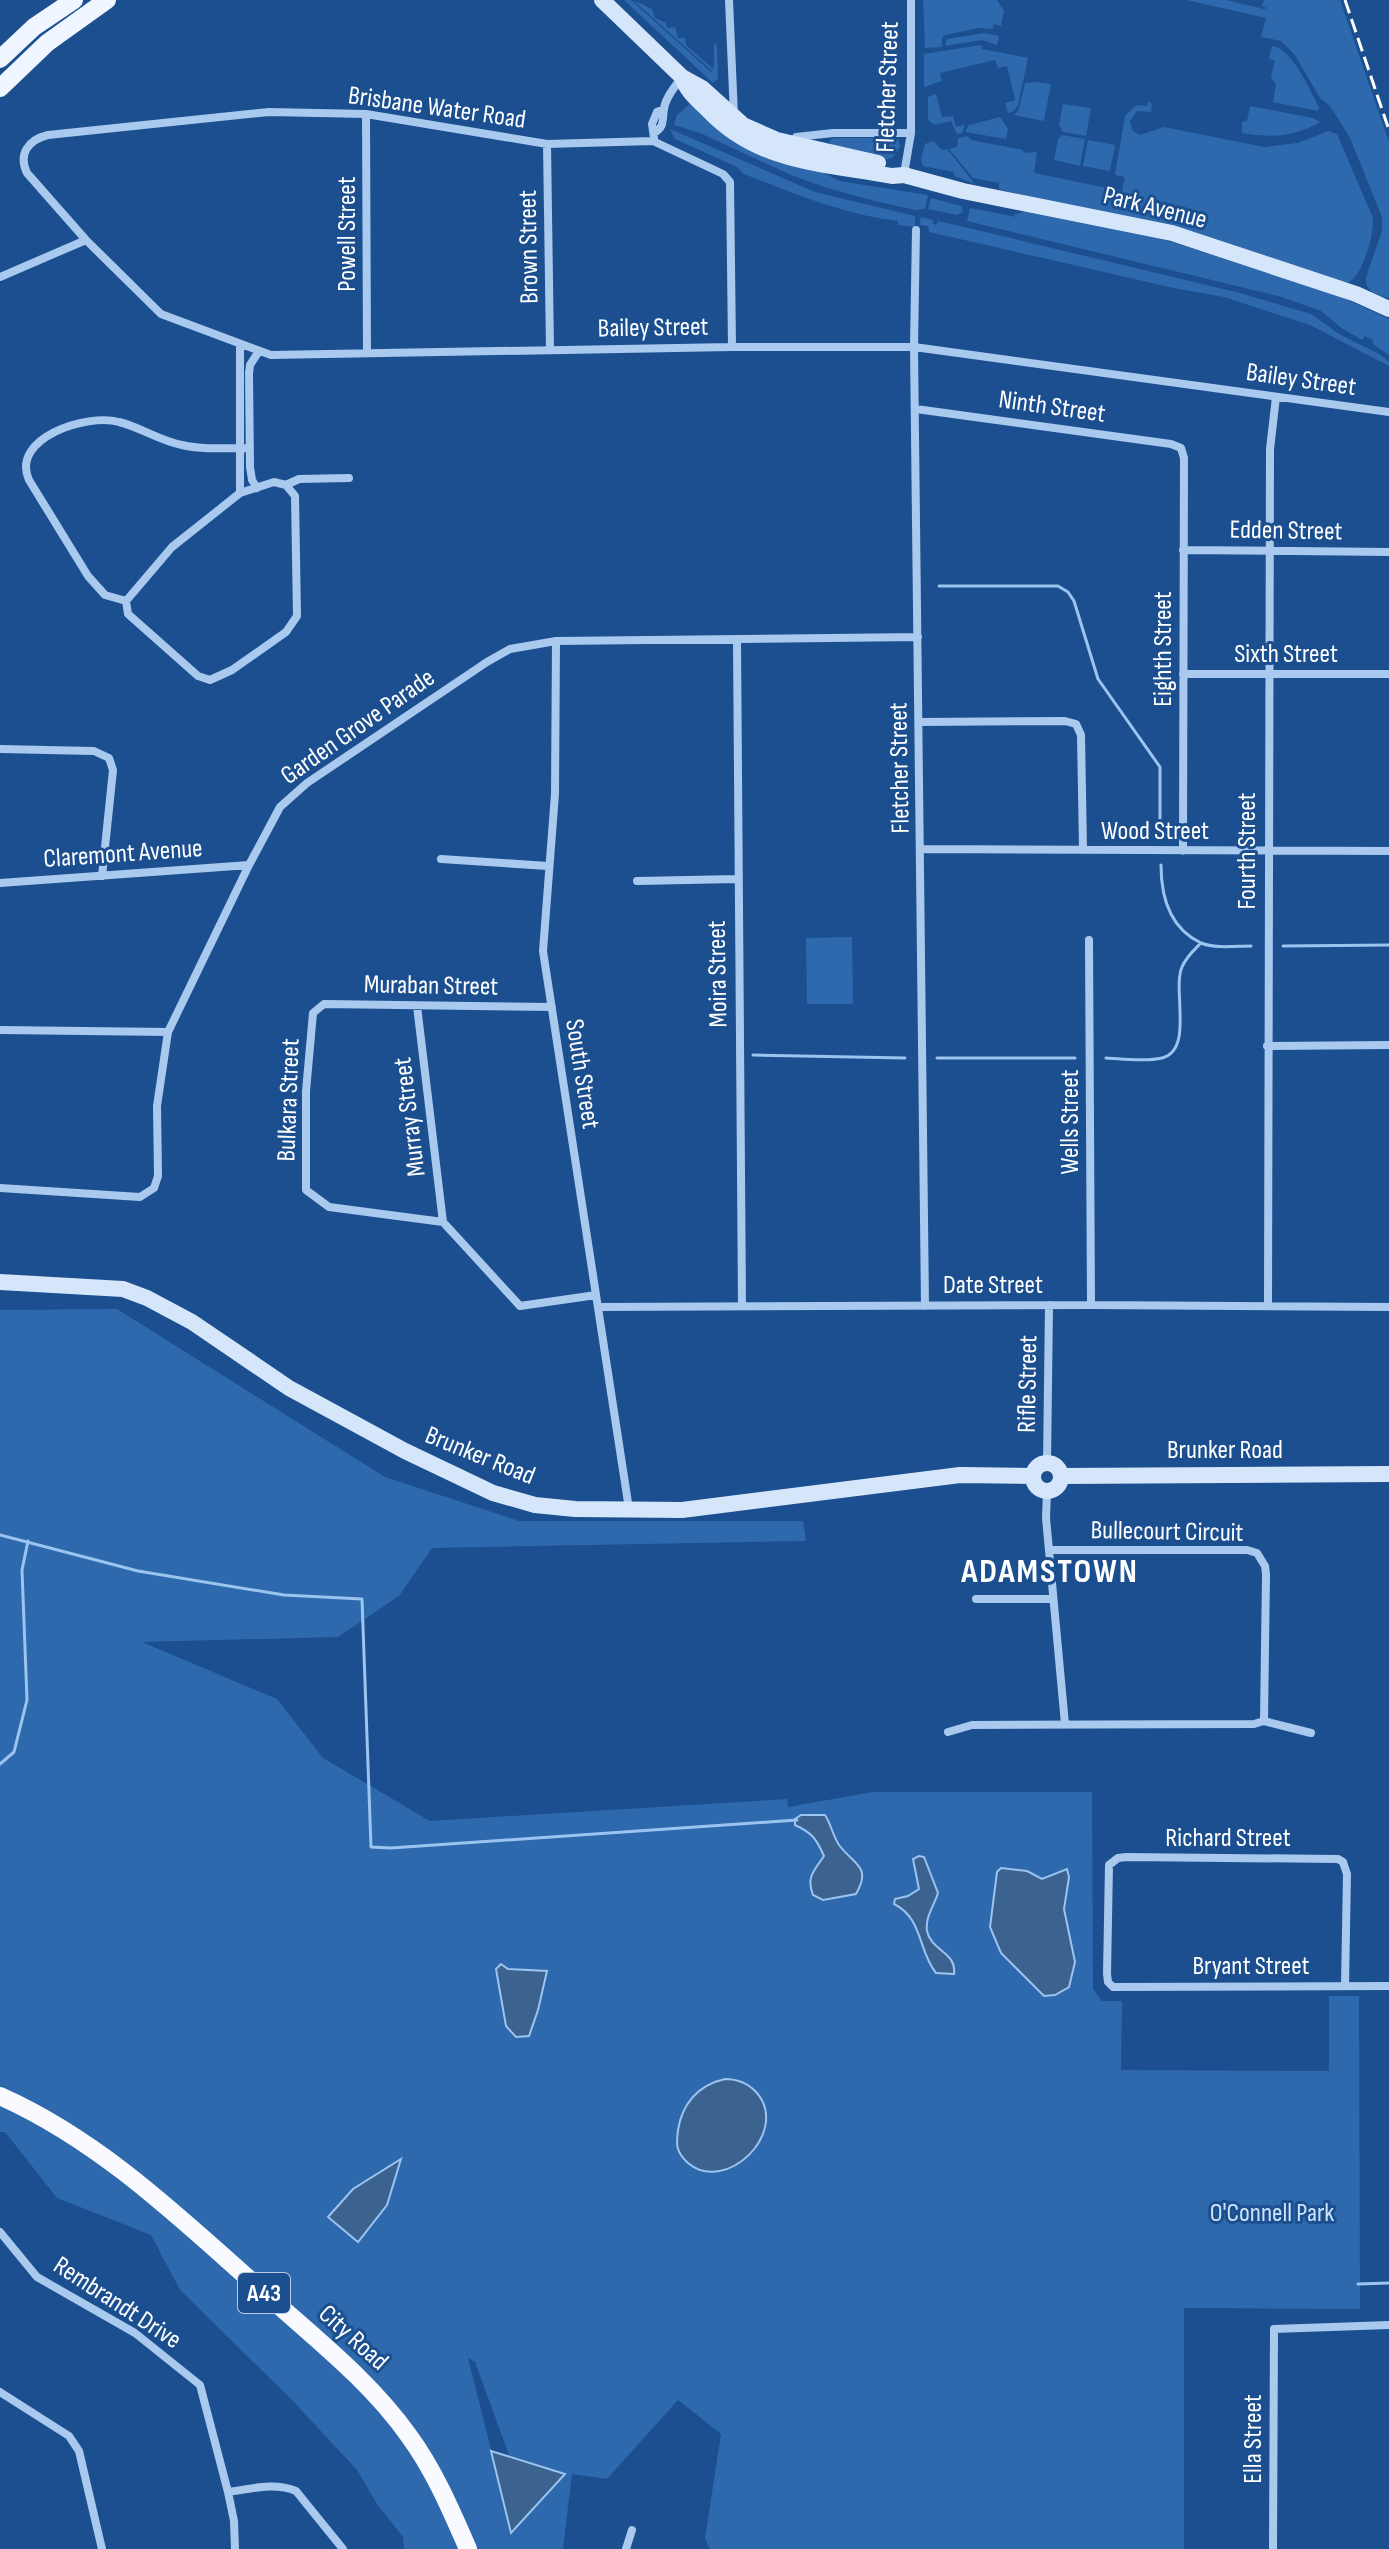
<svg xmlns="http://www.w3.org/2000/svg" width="1389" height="2549" font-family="'Sofia Sans Condensed',sans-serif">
<rect width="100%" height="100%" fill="#1b4f8f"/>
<path fill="#2e69ad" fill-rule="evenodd" d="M624,0H631L711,72L714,69L711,70L633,0L652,9L655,18L666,23L667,28L675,27L678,38H685L686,45L712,68L714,67V45L717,44L718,78L713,83Z
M923,0H997L1004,11L1001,26L994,24L993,29L979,28L945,35L942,38V47L925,48Z
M1187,0H1226L1264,9L1267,8L1262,6L1264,0H1340L1389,142V298C1375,294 1365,292 1366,276H1369L1367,274L1382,231V217L1350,138L1330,106L1320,98L1295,55L1281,41L1261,37L1266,18Z
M984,33L999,36L997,45L982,40L945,46L947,39Z
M981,45L982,49L1028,58L1018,105L1014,111L1008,113L1005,103L1015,100L1007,66L998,68L995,60L940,73L942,81L924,87V54Z
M1272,46C1291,47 1310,90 1319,107L1318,111L1273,102L1276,84L1271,78L1275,60L1269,59Z
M1033,82L1051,84L1044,121L1014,115L1019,109L1025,83Z
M936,94L942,117L953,116L956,127L965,125L962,133L957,134L951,121L934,125L928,120V97Z
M1148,101L1152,104L1151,112L1137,111L1130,121L1133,131L1140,135L1164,127L1264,147L1298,143L1328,131L1337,134L1373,218C1374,236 1363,274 1348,283L999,189V183L973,178L949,149L957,147L958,138L968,136L971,140L1023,150V153L1037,152L1034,173L1122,191L1125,177L1115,175L1125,116L1137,105L1147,106Z
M692,102L839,181L928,195L925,209L915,210L875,201L827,188L791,175L700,133L674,125L677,115Z
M1063,104L1091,108L1086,136L1063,132L1059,125Z
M1250,106L1313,118L1320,122C1296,137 1269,138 1242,133V122L1247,121Z
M1000,117L1008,129L1006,139L965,132L969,125Z
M670,129L815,192L915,216V227L898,225V221C845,215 795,194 744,174L737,167L675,139Z
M1062,135L1085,139L1080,166L1054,160L1058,139Z
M834,138H894L898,139L900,147L892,158L885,160L832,146L829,141Z
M1088,140L1115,145L1110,171L1083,166Z
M933,141L942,150L947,149L975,184L954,176V172L923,166L921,159L925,144Z
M931,198L961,206L963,212L957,215L928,209Z
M970,208L1017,217L1013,215L1026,211L1156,237L1337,295L1389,319V355L1373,344V340L1365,336L1362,340L1340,327L1321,311L1282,297L967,221Z
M921,217L933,220V224L936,225L938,221L960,226L1236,292L1311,314L1339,334L1381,355L1389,362V366L1310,325L1224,297L1174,288L929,232L928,226L919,225Z
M852,937L853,1004H807L806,938Z
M117,1309L385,1477L519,1521H803L806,1541L432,1548L399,1596L338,1637L142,1642L277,1699L323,1758L430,1821L787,1799L788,1807L873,1792H1092L1093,1989L1102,2001H1122L1121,2070L1329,2071V1996H1359L1360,2309L1184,2308V2549H710L705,2538L721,2434L678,2400L607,2479L572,2474L563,2549H404L403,2537L377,2504L357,2470L291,2399L180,2290L151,2235L57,2198L5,2132H0V1310ZM468,2358L475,2362L530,2512L512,2533Z"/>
<path fill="#3c6290" stroke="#9cc4f0" stroke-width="2" d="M801,1815H825C831,1824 833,1836 839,1845C854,1865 872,1866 856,1894L823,1900L813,1895C806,1877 814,1871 824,1856C816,1838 812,1833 795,1825V1819Z
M919,1856L924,1857L938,1893C934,1906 925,1917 927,1931C931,1951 957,1952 954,1974L936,1973C918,1951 923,1918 894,1904L895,1899L908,1896L919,1889L913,1859Z
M1001,1868L1027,1871L1042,1879L1067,1869L1069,1877L1064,1909L1075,1962L1069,1987L1055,1995L1044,1996L1001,1953L990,1927L997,1872Z
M501,1964L508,1969L547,1971L538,2010L529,2036L516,2037L506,2026L496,1969Z
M725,2079C737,2079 749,2084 757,2093C790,2132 726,2195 688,2163C676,2152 676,2145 678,2130C682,2104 698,2085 725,2079Z
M401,2159L387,2205L358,2242L328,2217L353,2189Z
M491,2451L565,2474L511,2533Z"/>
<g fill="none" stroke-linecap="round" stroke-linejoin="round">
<path stroke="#9cc4f0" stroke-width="3" d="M939,586H1058L1068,592L1074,601L1098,679L1160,767V829
M1161,865C1161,897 1169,928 1201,943C1216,949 1236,946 1251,946
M1283,946L1389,945
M753,1055L905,1058
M937,1058H1075
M1106,1058C1124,1059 1146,1062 1162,1058C1194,1050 1172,989 1182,967C1186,957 1194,950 1201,943
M0,1535L138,1571L284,1595L362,1599L371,1847L391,1848L797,1820
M0,1764L14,1752L27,1700L22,1570L28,1541
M1358,2284L1389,2283"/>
<path stroke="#a9c9ee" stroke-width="8" d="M729,0L734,115
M366,114L367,353
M654,133C665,127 662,120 664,109C665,98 675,87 681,78
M654,138L652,124L657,112L664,109
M547,144L550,350
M794,144L796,137L833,133H911
M904,174L911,133V0
M916,230L914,347L925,1306
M0,277L86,240
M732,347L730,182L723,174L653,141L547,144L366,114L269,112L48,135C28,140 18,154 27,173L86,240L161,314L271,355L732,347H914L1389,412
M916,409L1171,444L1181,448L1184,458L1183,851
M274,482L286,485L295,496L297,616L286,632L232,670L210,680L198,676L128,614L126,601L172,547L240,493Z
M286,485L299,479L349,478
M257,488L252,480L250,467L249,373L250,365L259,351
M240,493V344
M1183,550L1389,552
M126,601L105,595L88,576L29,480C10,438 87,413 119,422C140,427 160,441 182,445C204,450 227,448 250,448
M737,640L742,1306
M556,641L555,794L543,951L629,1509
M1183,674H1389
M919,722L1065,721L1076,724L1081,735L1083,850
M0,749L94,751L109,758L113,770L102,876
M921,849L1389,851
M441,859L548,866
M637,881L737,879
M0,883L249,865
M1089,940L1091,1305
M417,1006L443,1222
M552,1007L324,1004L313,1013L306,1091V1190L329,1207L443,1222L520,1306L596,1295
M0,1030L168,1032
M1267,1046L1389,1045
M0,1188L140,1197L154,1188L158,1176L157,1106L168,1032L249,865L280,807L307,783L487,662L510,649L556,641L918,637
M1268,1306L1270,449L1276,397
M598,1307L1091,1305L1389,1307
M1047,1463L1049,1305
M1047,1492L1046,1518L1065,1724
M976,1599H1053
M1264,1721L1311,1733
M948,1732L972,1725L1254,1724L1264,1721L1266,1574L1265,1566L1257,1553L1247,1550H1050
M1345,1985L1347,1874L1343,1862L1338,1859L1126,1857L1118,1858L1109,1865L1107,1974L1108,1982L1113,1987L1389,1986
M0,2232L37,2277L135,2333L200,2385L228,2492L234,2521L235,2549
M0,2392L69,2436L79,2451L102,2549
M228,2492C251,2489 274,2482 296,2491L343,2549
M626,2549L632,2530
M1273,2549L1274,2329L1389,2325"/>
<path stroke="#d6e6fa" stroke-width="16" d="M602,0L682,77L702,88L743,125L777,140L878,163
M682,77C687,92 698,100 709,111C760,164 824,163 892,176L904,175L963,191L1172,233L1356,294L1389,309
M0,1282L123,1289L147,1298L192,1322L289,1388L405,1451L493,1493L535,1505L575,1509L682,1510L960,1475L1032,1476
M1033 1477a14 14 0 1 1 28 0a14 14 0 1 1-28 0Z
M1061,1476L1389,1474"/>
<path stroke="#f0f6ff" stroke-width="18" d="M0,59L34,27L74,0
M0,88L47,43L107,0"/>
<path stroke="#f8faff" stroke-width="18" d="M0,2096C103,2142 183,2221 267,2295C317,2340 370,2381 409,2436C434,2470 451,2510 468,2549"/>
<path stroke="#fff" stroke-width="3" stroke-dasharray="14 6" stroke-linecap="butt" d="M1345,0L1389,130"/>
</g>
<g text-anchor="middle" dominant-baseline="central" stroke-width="6" stroke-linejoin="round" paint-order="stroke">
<rect fill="#1b4f8f" stroke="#bbcadd" stroke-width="2" x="238" y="2273" width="52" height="40" rx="6"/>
<g font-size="24" font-weight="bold" fill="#fff">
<text x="264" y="2293">A43</text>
</g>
<g font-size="26" fill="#fff" stroke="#1b4f8f">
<text transform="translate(888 87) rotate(-88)">Fletcher Street</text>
<text transform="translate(437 108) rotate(8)">Brisbane Water Road</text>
<text transform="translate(1155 208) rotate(14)">Park Avenue</text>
<text transform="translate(347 234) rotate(-90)">Powell Street</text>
<text transform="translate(529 247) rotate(-91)">Brown Street</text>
<text transform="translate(653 328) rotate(-1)">Bailey Street</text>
<text transform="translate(1301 380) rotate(8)">Bailey Street</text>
<text transform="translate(1052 407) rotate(8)">Ninth Street</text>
<text transform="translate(1286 531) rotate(1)">Edden Street</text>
<text transform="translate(1163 649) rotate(-90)">Eighth Street</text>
<text x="1286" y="654">Sixth Street</text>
<text transform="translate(358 727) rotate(-35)">Garden Grove Parade</text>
<text transform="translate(900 768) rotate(-91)">Fletcher Street</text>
<text x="1155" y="831">Wood Street</text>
<text transform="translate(1247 851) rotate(-90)">Fourth Street</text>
<text transform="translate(123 854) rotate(-4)">Claremont Avenue</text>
<text transform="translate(718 974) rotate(-91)">Moira Street</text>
<text transform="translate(431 986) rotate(1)">Muraban Street</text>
<text transform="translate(582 1074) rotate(81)">South Street</text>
<text transform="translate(289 1100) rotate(-88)">Bulkara Street</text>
<text transform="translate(410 1117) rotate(-97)">Murray Street</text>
<text transform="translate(1070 1122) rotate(-90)">Wells Street</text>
<text x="993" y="1285">Date Street</text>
<text transform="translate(1028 1384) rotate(-89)">Rifle Street</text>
<text x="1225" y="1450">Brunker Road</text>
<text transform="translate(480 1456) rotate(22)">Brunker Road</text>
<text transform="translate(1167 1532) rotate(1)">Bullecourt Circuit</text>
<text x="1228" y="1838">Richard Street</text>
<text x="1251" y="1966">Bryant Street</text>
<text transform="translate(117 2303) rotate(33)">Rembrandt Drive</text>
<text transform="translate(353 2338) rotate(42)">City Road</text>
<text transform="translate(1253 2439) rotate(-90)">Ella Street</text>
</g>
<g font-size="26" fill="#cfe3fa" stroke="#1b4f8f">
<text x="1272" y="2213">O'Connell Park</text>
</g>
<g font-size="34" font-weight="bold" letter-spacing="2" fill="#fff" stroke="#1b4f8f">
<text x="1050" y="1571">ADAMSTOWN</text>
</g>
</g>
</svg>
